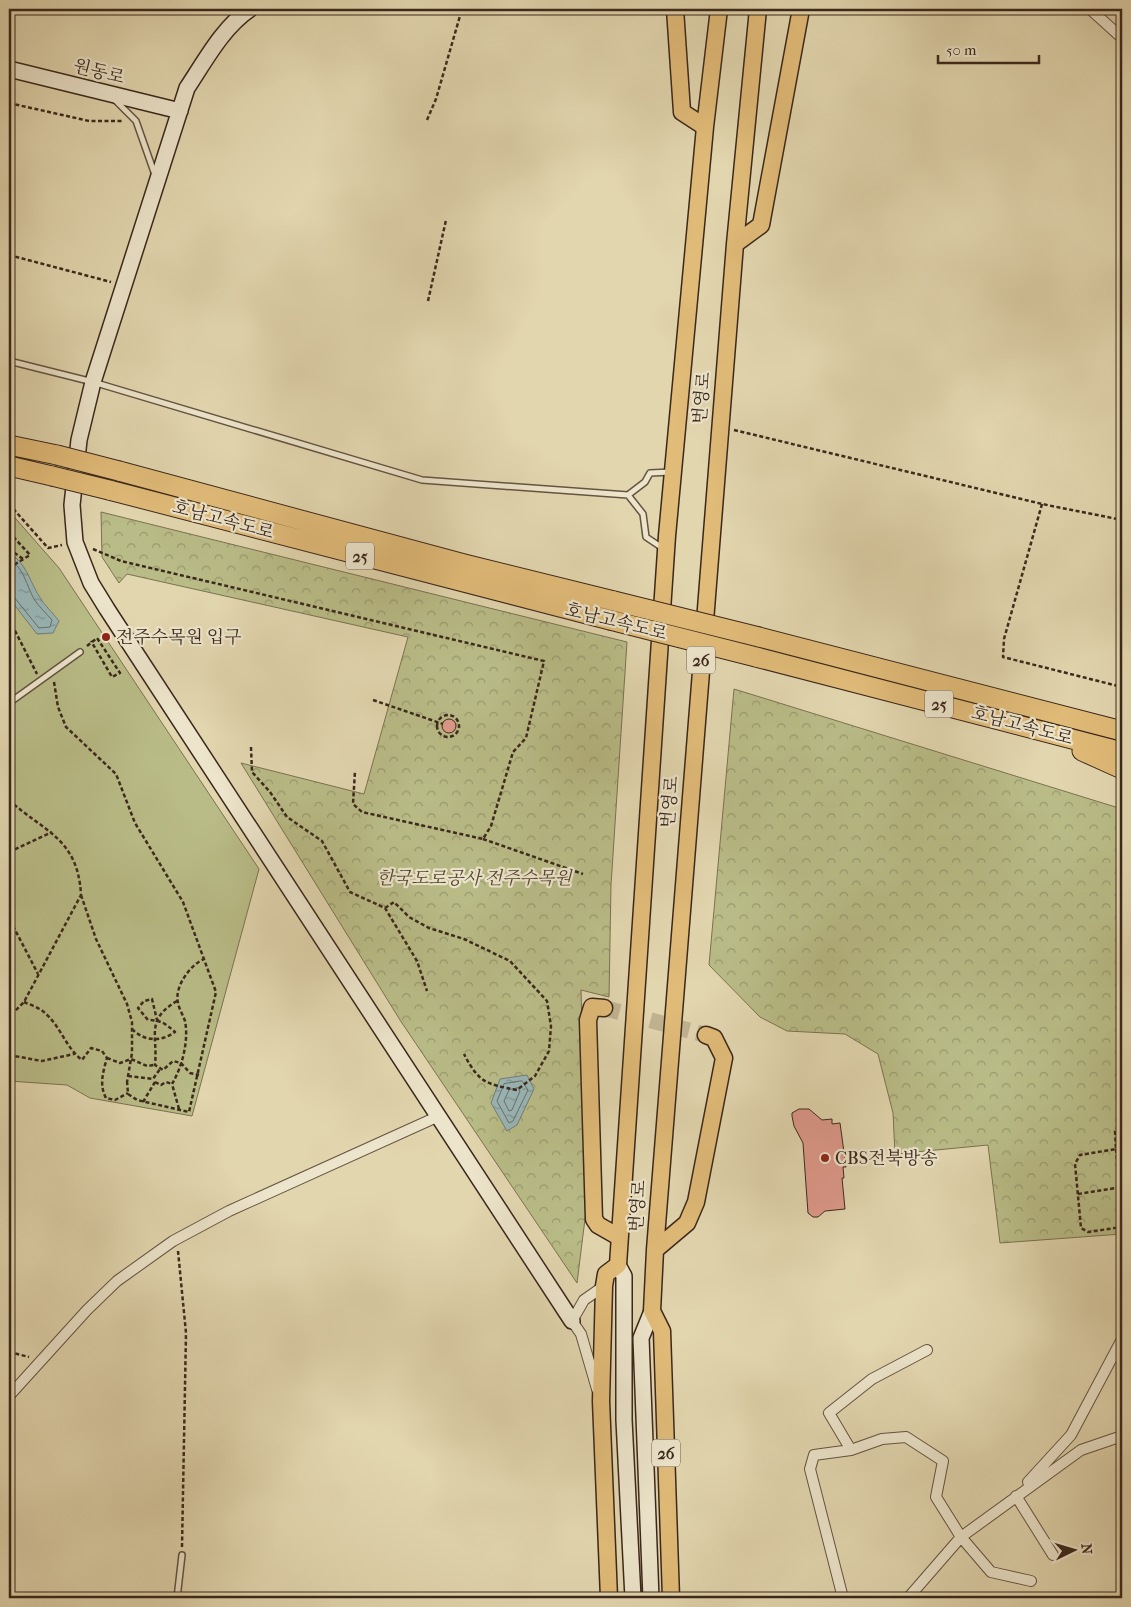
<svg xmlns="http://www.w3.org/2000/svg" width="1131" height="1607" font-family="'IM FELL French Canon','Noto Serif KR',serif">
<defs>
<pattern id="park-crowns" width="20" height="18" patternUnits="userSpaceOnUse" patternTransform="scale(1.25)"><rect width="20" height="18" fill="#b9bc87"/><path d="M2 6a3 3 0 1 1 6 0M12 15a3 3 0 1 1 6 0" fill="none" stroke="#98996e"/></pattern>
<pattern id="water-ripples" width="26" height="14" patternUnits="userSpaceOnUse" patternTransform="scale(1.25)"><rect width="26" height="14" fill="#99b6b6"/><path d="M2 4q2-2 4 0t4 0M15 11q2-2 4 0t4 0" fill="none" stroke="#7e9493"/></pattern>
</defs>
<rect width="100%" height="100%" fill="#e2d6af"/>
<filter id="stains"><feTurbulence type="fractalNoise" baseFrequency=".004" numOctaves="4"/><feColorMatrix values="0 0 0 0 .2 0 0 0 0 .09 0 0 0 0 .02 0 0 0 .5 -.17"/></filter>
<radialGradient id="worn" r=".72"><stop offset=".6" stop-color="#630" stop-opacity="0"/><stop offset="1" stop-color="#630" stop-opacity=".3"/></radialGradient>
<path fill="url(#park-crowns)" stroke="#7a7252" d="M101,512L627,642L611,885L609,997L581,990L587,1203L577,1283L400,1020L241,763L364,794L408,637L127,574L119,583L102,557Z
M734,689L1122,809V1234L1000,1243L988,1145L895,1154L893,1113L878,1054L845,1034L787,1031L760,1017L709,965Z"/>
<path fill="#b9bc87" stroke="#7a7252" d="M9,511L59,568L259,869L192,1116L90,1098L67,1085L9,1081Z"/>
<path fill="url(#water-ripples)" stroke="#737d78" d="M9,554C25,560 30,582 39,596C44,605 53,613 59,621L53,633L37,634L9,598Z
M527,1075L534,1089L517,1125L507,1131L491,1103L500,1079Z"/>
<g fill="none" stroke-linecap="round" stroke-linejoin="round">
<path stroke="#6a6f69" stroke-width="1" d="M9,560C23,565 27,587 34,599C39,607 46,613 52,620L50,627L39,628L14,597L9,595
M522,1081L528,1090L513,1121L509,1123L497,1101L504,1084Z
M518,1088L520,1091L512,1110L509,1111L504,1101L509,1090Z"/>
</g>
<path fill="#df998b" stroke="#3b281c" d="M442 726a7 7 0 1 1 14 0a7 7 0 1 1-14 0Z
M799,1109H809L822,1120L832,1119V1124L840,1123L846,1167H843L844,1178H842L845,1209L825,1211L818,1217H813L808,1213L803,1143L794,1126L792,1116V1113Z"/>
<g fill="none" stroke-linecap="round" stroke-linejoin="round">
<path stroke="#c1b392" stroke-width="16" stroke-dasharray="16 8" stroke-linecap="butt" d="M604,1008L706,1035"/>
<g stroke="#655441" stroke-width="8">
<path id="lane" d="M115,100L136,121L155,175
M9,361L93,382L422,480L628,495L645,482L650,473L671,472
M628,495L643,514L646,537L664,549
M9,703L80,652
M177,1598L182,1555"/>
</g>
<g stroke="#655441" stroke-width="12">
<path id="street" d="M1090,9L1122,38
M597,1389L581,1334L572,1321L584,1300L604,1286
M9,1396L87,1310L117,1281L173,1241L229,1211L439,1116
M851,1450L829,1413L872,1379L927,1350
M1028,1482L1071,1435L1122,1339
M1016,1496L1053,1555
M843,1598L810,1469L814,1455L851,1450L882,1439L906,1437L943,1461L936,1497L961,1537L991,1572L1031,1581
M908,1598L961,1537L1081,1450L1122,1436"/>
</g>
<g stroke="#3b281c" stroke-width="18">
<path id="secondary" d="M250,9C223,27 205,61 187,88L93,382L79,440L72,505L75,542L91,583L107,609L572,1321
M9,69L180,111
M618,1265L624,1276V1420L633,1598
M651,1598L641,1338L652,1311"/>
</g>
<g stroke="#3b281c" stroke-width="19">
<path id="primary" d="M675,9L682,112L705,127
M735,244L761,225L801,9
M604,1008L592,1007L588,1020L594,1219L598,1225L619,1237
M655,1250L687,1223L696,1202L724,1058L714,1038L706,1035
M609,1598L601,1401L604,1286L606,1274L618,1265L667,536L705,127L719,9
M671,1598L662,1331L652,1311L655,1250L735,244L758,9"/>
</g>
<g stroke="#3b281c" stroke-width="21">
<path id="highway" d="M9,445L57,455
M9,466L52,476
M119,471L464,564L614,601
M109,490L610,620
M759,637L1122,731
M756,657L1122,752
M1082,751L1122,769"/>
</g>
<path stroke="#3b281c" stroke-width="2.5" stroke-dasharray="4 2.5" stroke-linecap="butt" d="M9,103L89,121H122
M427,120L436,99L462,9
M9,255L111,282
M428,301L446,220
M734,430L1042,504L1122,520
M9,504L48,548L62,545
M1042,504L1004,639L1003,657L1122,687
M9,532L30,555L12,566L9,573
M9,549L23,559
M93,549L121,561L544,661L526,738L513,752L491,826L483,839L362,812L353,804L355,771
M9,619L37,674
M87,646L97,638L120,673L112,677L91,641
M54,682L58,707L66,727L116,774L135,823L183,902L216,992L189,1112L137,1100L128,1094L127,1081
M373,700L443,724
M437 726a11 11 0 1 1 22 0a11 11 0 1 1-22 0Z
M251,747L252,772L270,792L287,817L322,841L350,892L385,908L417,961L427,991
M9,800C44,832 78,838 81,895L24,1002L9,1017
M483,839L583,874
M9,852L52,832
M81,895L96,939L127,1004L132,1022V1053L127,1082
M385,908L394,902L409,917L429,928L464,939L510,961L547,1001L551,1026L549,1051L535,1076L517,1090C486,1084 479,1083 464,1054
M9,916L11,922
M9,923L11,922L38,974
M177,1001C145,1020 158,1035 155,1065L163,1070L173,1061L181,1063L190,1073L199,1075
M24,1002C31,1005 40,1008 45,1013C61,1027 66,1048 82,1060L91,1048L102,1051L107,1058C103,1072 99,1085 106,1098L115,1100L128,1093
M132,1029C145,1042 161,1042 175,1032C166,1024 161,1020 148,1020L138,1008L144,1001L152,999L157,1020
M9,1055L42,1061L74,1054
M107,1058L120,1063L131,1059L147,1066L154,1065
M128,1076L153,1079L160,1069
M155,1082L161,1085L166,1082L172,1084
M143,1102L155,1082
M179,1109L172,1084C182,1067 189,1041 185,1021C183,1015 179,1009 178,1003C174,987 190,965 204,959
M1122,1120L1115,1131L1116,1149L1080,1155L1075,1164L1081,1228L1088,1232L1122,1227
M1116,1149L1122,1214
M1078,1194L1122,1187
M178,1251L186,1333L182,1547
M9,1352L29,1357"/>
<use href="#lane" stroke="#ece4cb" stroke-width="5"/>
<use href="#street" stroke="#ece4cb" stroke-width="10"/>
<use href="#secondary" stroke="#ece4cb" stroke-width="15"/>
<use href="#primary" stroke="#e1bb78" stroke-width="16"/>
<use href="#highway" stroke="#e1bb78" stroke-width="19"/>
<g stroke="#3b281c" stroke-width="21" stroke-linecap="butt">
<path id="highway-bridge" d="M57,455L119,471
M52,476L109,490
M614,601L759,637
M610,620L756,657"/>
</g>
<use href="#highway-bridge" stroke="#e1bb78" stroke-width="19"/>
</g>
<g fill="#8f2418" stroke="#ece4cb" stroke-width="2">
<circle cx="106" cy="637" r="5"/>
<circle cx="825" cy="1158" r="5"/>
</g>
<g text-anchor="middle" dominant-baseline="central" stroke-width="4.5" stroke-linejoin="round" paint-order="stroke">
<g fill="#ece4cb" stroke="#706050" stroke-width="1">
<rect x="346" y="542.5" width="28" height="27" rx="4"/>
<rect x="687" y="646.5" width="28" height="27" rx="4"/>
<rect x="925" y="690.5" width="28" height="27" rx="4"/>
<rect x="652" y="1439.5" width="28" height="27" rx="4"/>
</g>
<g font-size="16" font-weight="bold" fill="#3b281c">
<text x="360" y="556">25</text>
<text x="701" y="660">26</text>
<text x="939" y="704">25</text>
<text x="666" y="1453">26</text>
</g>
<g font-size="18" fill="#3b281c" stroke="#ece4cb">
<text transform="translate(99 72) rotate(14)">원동로</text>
<text transform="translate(702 398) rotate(-85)">번영로</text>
<text transform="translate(223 520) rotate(15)">호남고속도로</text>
<text transform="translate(616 622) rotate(14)">호남고속도로</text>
<text transform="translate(1022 726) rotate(15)">호남고속도로</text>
<text transform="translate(670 802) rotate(-85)">번영로</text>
<text transform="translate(638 1206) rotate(-86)">번영로</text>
</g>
<g font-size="18" fill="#3b281c" stroke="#ece4cb" text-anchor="start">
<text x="116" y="637">전주수목원 입구</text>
<text x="835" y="1158">CBS전북방송</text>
</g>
<g font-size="18" font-style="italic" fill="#544631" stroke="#ece4cb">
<text x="474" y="878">한국도로공사 전주수목원</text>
</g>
</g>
<rect width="1131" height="1607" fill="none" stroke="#e2d6af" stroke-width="30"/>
<rect x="10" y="10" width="1111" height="1587" fill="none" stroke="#3b281c" stroke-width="2.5"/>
<rect x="15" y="15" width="1101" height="1577" fill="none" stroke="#3b281c"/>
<g transform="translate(1074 1550) rotate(85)" stroke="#ece4cb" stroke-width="4" paint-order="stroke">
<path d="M0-4L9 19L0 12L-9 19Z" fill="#3b281c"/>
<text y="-8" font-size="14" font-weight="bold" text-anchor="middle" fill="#3b281c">N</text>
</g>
<path d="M938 55v8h101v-8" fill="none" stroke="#3b281c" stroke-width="2.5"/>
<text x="946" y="55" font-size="15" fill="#3b281c" stroke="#ece4cb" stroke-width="4" paint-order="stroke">50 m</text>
<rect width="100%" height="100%" filter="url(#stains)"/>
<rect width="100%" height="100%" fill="url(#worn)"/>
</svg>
